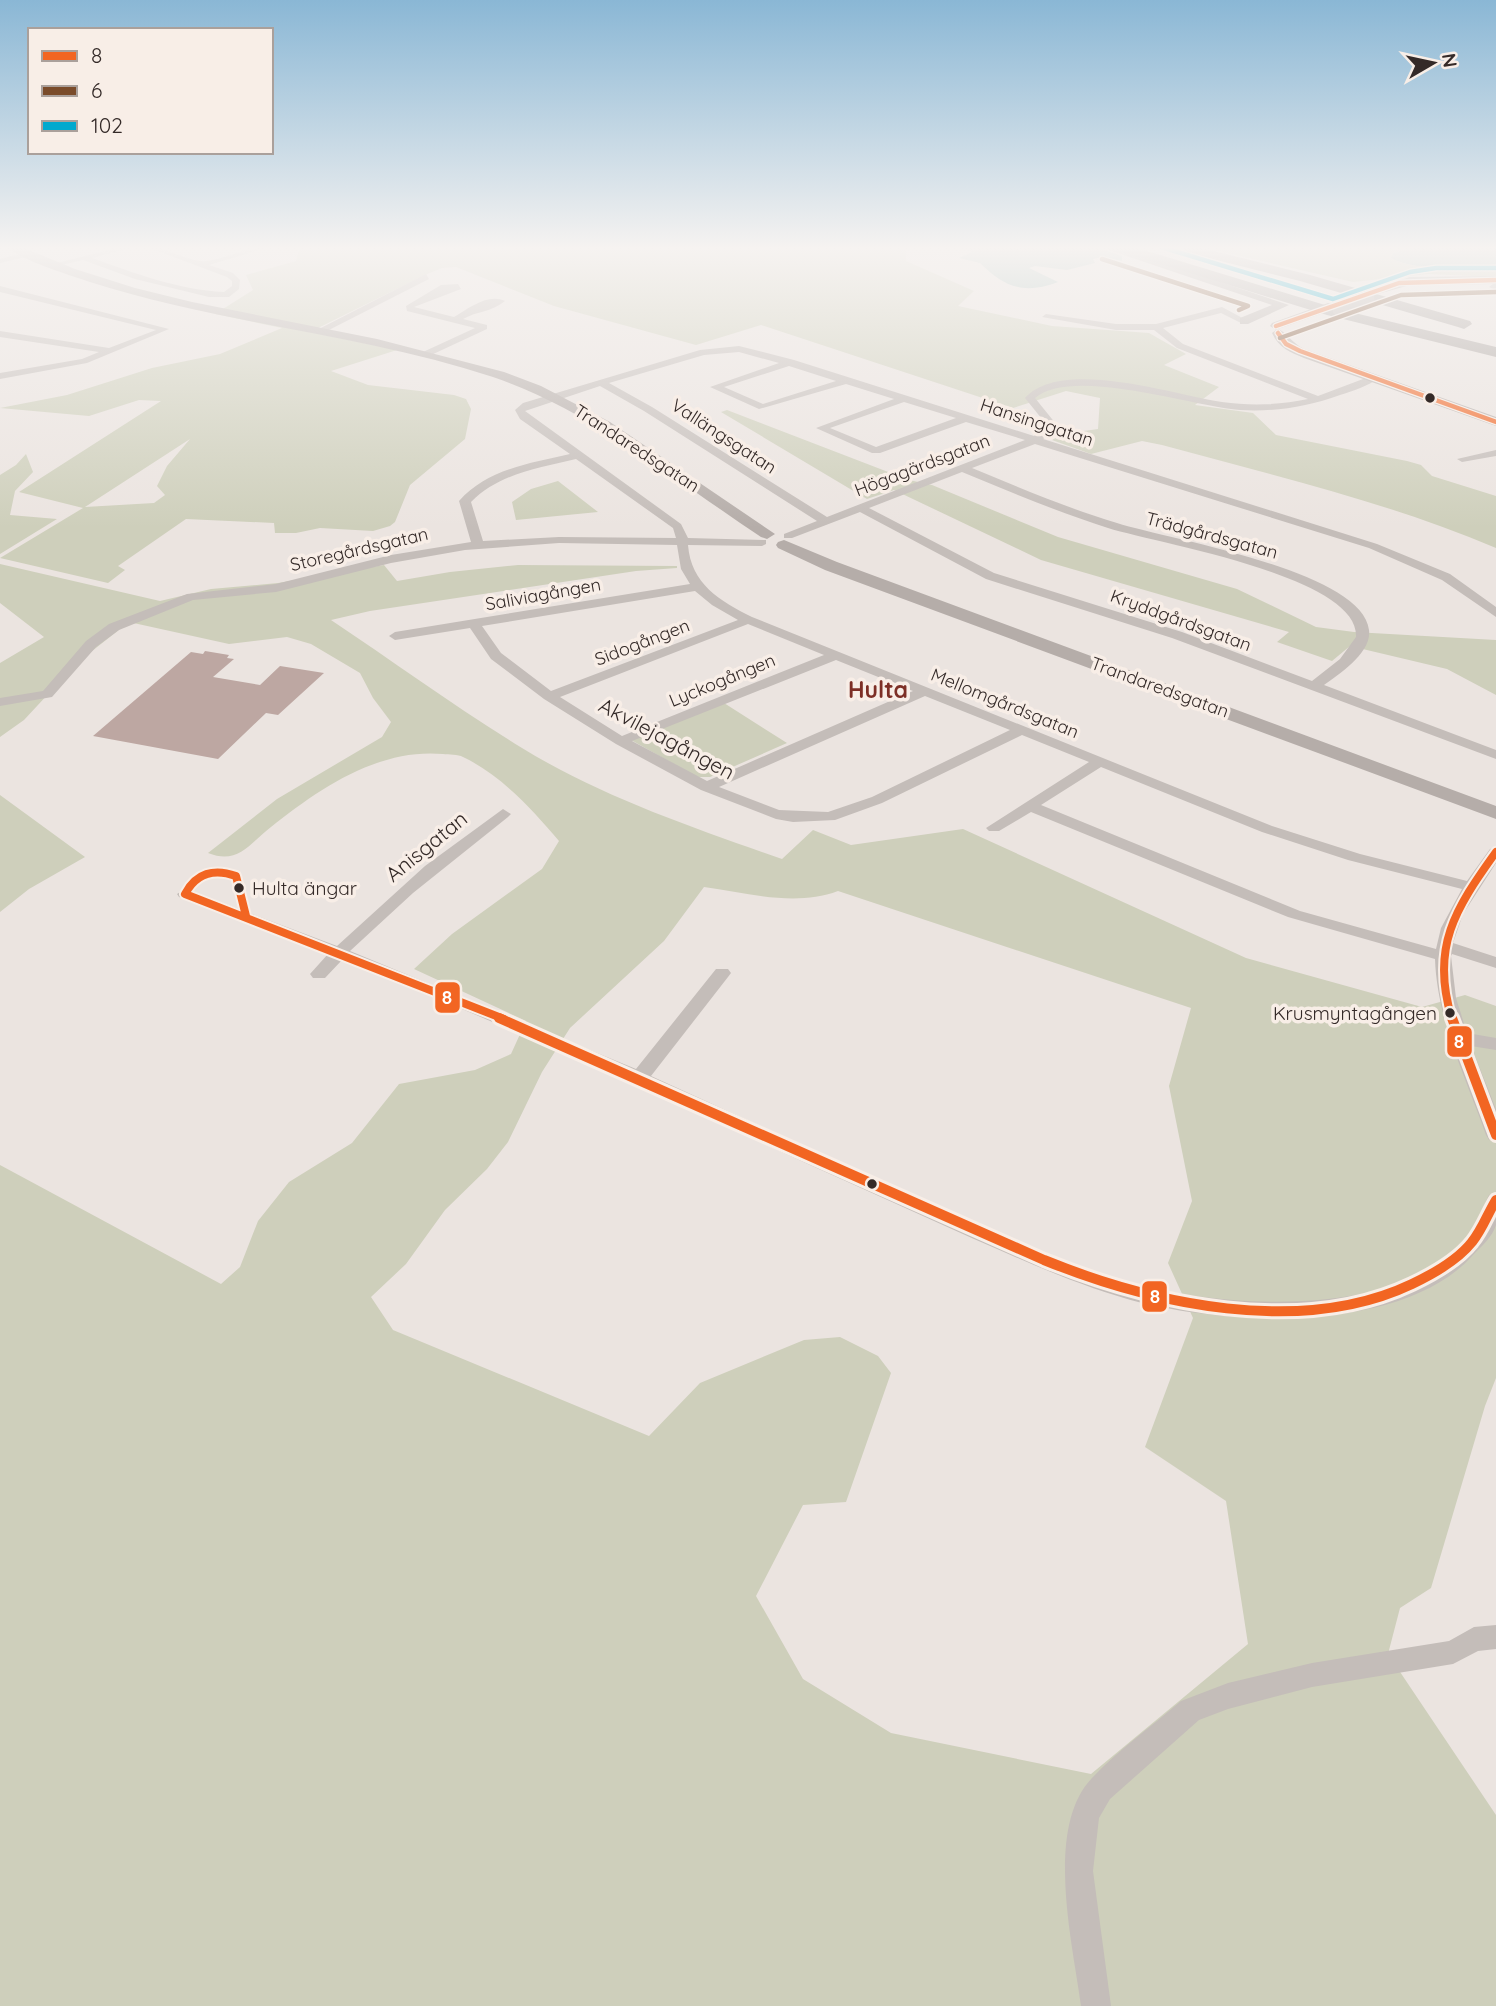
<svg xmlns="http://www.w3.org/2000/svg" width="1496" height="2006" font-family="Quicksand,sans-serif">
<rect width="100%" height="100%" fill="#ebe4e0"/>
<path fill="#cecfbb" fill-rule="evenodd" d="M314,247H906V261L974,291L958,306L1052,326L1149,333L1186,354L1164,365L1219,387L1195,405L1253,413L1276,435L1407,461L1421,465L1432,476L1496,496V548C1388,502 1275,476 1162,445L1142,441L1091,454L1052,440L1063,434L1098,429L1100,398L1066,391L1013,408L761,325L696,345L554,306L456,267L442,268L425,275L310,332L397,350L331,371L368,385L454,395L466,399L471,409L465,439L410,485L395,522L390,526L373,531L320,528L296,533H275L274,523L186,519L118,566L125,570L108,583L0,558L83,508L19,492L161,401L139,400L89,416L0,408L67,395L152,368L220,354L282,328L215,314L253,290L246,275L296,261L299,251ZM190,439L167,466L157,486L165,495L154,503L85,507Z
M1201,247H1417L1393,253L1391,258C1413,272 1470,268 1496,264V277L1428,274L1353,282Z
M727,410L909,480L932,485L1058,537L1237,589L1316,627L1354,632L1496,640V695L1447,669L1350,646L1332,661L1277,642L1289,632L1041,560L894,490L867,499L721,412Z
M26,454L33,472L15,491L10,515L57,519L0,554V475L16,465Z
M558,481L598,512L516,520L512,502L531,489Z
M0,564L160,601L211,589L278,583L384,565L397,581L450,572L518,565L677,566V568L636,571L370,611L331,620C394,662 457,708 522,748C602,797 694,828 782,859L813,830L851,845L963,829L1246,958L1422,1007L1465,995L1496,1006V1378L1485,1406L1431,1588L1400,1608L1388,1654L1496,1815V2006H0V1165L221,1284L240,1267L258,1221L289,1182L352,1143L399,1084L475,1070L511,1054L526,1021L414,969L452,934L542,869L559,841C533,810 501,775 463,757C458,754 449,755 443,754C378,748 319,789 271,827C249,844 238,865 208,853L277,799L382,737L391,722L373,698L360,673L311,644L287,637L229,644L129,622L78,662L24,720L0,737V663L44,637L0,603ZM704,887C748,893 795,907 838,891L1191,1008L1169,1086L1192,1201L1168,1263L1193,1318L1145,1447L1226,1501L1248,1644L1091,1774L891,1733L803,1679L756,1596L803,1505L846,1502L891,1373L878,1356L840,1337L804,1340L700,1383L649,1436L393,1330L371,1297L406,1264L445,1210L487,1169L508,1142L542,1072L570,1028L664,941Z
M724,703L787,743L710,777H697L631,740Z
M0,795L85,857L29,889L0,912Z"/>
<path fill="#9dbcb8" d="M963,247H1096L1122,256V261L1103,257L1093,259L1095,263L1067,270L1035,266L1029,268L1058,282C1024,295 1004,287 980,263L959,258L972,252Z
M1417,247H1496V264C1471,269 1412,271 1391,258L1393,253Z"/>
<path fill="#bda7a2" d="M205,651L229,655L227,658L234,659L213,677L260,685L280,666L324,673L278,715L266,713L218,759L93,736L191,652L203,654Z"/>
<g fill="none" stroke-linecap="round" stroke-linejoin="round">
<path fill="#c4bdb9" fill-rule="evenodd" d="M121,247H134L92,258C134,273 179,290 224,292L232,286V281L227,277L147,247C166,246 181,259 200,261C218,263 246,246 269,247L209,265L233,273L240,280L239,289L229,297H209L135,279L83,260L53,267L49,265Z
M27,252L30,256L0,263V259Z
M426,274L429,279L323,333L315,331Z
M458,284L461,289L414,307L454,317C469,308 488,293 505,301C492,312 477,311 463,319L487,325V329L429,356H423V352L475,328L407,311L406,306L441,285Z
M1493,284H1496V290L1489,287Z
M0,286L169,329L87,363L0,379V373L82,359L99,352L0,337V331L109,348L156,330L0,292Z
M1222,307L1248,321L1241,323L1221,313L1163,328L1183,344L1318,396L1371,376L1379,378C1368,386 1353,391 1340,395C1307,407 1274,412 1240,410C1191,406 1072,366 1035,398L1056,424L1053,432L1043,439L1377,544L1450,574L1496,607V617L1442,580L1369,548L1035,444L972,468C1020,488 1067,508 1117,523C1166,539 1362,570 1369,630C1372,653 1339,674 1324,685L1496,750V759L1172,638L986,579L860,512L792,538H784V534L817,521L644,411L600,386L525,411L681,524L688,538L766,540V544L762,546L688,545C691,584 720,601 752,617L1272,826L1360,854L1467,881L1490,849L1496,847V863L1463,914L1453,943L1496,957V968L1452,954L1451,956L1456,998L1467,1033L1496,1038V1050L1471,1046L1496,1109V1142L1489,1140L1486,1135C1466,1078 1437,1020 1435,959L1288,917L1031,812L999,831H989L986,828L1089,762L1022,735L882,803L835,820L793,822L776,819L701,790L616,744L544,699L491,659L470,628L395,640L389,636L395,632L690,584L681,569L677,545L559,543L465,550L391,563L276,592L193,600L119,630L96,647L52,697L0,706V698L43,691L86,641L109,624L187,594L276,584L391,555L471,542L459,501C487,469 531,463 570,454L520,419L515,410L523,403L700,350L739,346L794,360L1034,436L1046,424L1025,398C1062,357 1174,395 1222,402C1251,406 1280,405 1308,399L1177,348L1154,330H1116L1042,317L1046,314L1116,324H1156ZM739,352L779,363L710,387L759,409L846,384L894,399L816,428L872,453H880L966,422L1025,440L827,517L652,407L609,383L704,355ZM789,366L836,381L763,404L724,387ZM904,402L956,418L876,447L830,428ZM576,459L673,528L676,538L559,537L483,541L471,502C500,473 539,468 576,459ZM962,472C1010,492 1058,512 1108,528C1155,543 1360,576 1356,637L1340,659L1312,681L1182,632L994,573L869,508ZM695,591L712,605L738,620L551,691L501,653L482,626ZM748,624L824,655L622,736L560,697ZM836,660L913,691L707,781L632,741ZM925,696L1010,730L872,797L828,812L779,810L719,787ZM1101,767L1262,832L1348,860L1462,889L1441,928L1436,949L1300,911L1041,805Z
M1496,450V456L1462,462L1457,459Z
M503,809L511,814L508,817L413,893L350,951L636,1069L716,969H728L731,973L728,977L651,1076C752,1122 853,1169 954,1213C1012,1238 1070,1266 1131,1283C1218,1307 1382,1318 1452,1252C1460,1244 1471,1234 1476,1224C1482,1215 1484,1204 1489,1195L1496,1193C1496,1202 1496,1215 1496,1225C1493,1236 1481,1247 1473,1255C1404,1333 1235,1325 1142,1303C1084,1288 1029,1263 974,1239C919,1214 865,1190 810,1165C658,1094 507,1026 351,963L342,960L325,978H313L310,974L328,954L179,897L177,894L185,889L191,891L337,946L425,866Z
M1496,1625V1649L1478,1651L1453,1664L1312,1687L1228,1709L1199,1720L1110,1799L1099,1818L1093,1871L1111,2006H1081C1073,1944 1044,1828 1092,1778C1118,1750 1152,1726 1181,1701L1228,1683L1312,1663L1449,1641L1474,1627Z"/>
<path fill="#b5ada9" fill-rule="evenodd" d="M7,247H22L75,269L135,288L192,302L377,339L504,372L541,386L610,422L775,534L767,539L761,537C675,480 592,411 493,377C362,334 222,324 90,282C67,274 25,262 7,247Z
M1100,247H1116L1289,305L1248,324H1240V318L1272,305Z
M1496,276V284L1410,285L1356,300L1350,296L1410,277Z
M1328,303L1332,304V310L1278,329C1285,331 1293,344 1304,349L1496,417V426L1304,358C1290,352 1279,348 1272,333L1276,330L1270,326L1272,323Z
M784,540L837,562L1496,806V819L825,570L778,548L776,545L778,542Z"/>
<path fill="#aaa39f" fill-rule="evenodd" d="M1113,247H1134L1338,309L1496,347V357L1327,315L1115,250Z
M1184,247H1198L1310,275L1470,321L1472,324L1464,329L1458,327L1300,281L1185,252Z"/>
<path stroke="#b5ada9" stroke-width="13" d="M1339,310L1368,299"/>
<g stroke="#f8eee7" stroke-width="7">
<path id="bus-1-far2" d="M1276,326L1399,283L1496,280
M1278,333L1286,344L1300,351L1496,422"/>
</g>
<g stroke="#f8eee7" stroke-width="12">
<path id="bus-1-far1" d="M246,916L236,876C214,868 196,873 185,894L504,1019
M1452,1019C1430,948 1455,909 1496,852"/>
</g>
<g stroke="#f8eee7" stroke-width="16">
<path id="bus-1" d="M499,1018L1044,1260C1152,1304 1301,1337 1412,1284C1433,1274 1457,1261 1472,1242C1482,1230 1488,1213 1496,1200
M1452,1018L1496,1135"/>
</g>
<g stroke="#f8eee7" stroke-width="7">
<path id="bus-2" d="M1102,259L1248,306L1239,310
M1280,338L1401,295L1496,292"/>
</g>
<g stroke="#f8eee7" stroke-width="7">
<path id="bus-3" d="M1161,247L1333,299L1410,272L1436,268H1496"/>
</g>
<use href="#bus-1-far2" stroke="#f26522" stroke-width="4.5"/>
<use href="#bus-1-far1" stroke="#f26522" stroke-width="8"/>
<use href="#bus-1" stroke="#f26522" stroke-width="10"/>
<use href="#bus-2" stroke="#7a4b2a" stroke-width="4.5"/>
<use href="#bus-3" stroke="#00a9ce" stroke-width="4.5"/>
</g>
<linearGradient id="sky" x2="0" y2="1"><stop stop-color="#8ab7d5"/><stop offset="0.47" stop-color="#f6f3f1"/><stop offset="1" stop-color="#f6f3f1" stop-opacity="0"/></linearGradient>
<rect width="1496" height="528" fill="url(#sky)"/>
<g fill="#342a28" stroke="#f8eee7" stroke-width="2.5">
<circle cx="1430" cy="398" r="6"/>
<circle cx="239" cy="888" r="6"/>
<circle cx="1450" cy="1013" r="6"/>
<circle cx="872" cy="1184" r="6"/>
</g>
<g text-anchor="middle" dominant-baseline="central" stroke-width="7" stroke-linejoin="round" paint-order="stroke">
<g font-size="18" fill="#342a28" stroke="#f8eee7">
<text transform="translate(1037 422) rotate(18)">Hansinggatan</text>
<text transform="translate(724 436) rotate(33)">Vallängsgatan</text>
<text transform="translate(637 448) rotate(33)">Trandaredsgatan</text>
<text transform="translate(922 465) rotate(-21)">Högagärdsgatan</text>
<text transform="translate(1212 535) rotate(15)">Trädgårdsgatan</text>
<text transform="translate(359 549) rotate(-13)">Storegårdsgatan</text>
<text transform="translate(543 594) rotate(-10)">Saliviagången</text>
<text transform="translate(1181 620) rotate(20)">Kryddgårdsgatan</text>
<text transform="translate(642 642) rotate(-21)">Sidogången</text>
<text transform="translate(722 680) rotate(-22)">Lyckogången</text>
<text transform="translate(1160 687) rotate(20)">Trandaredsgatan</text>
<text transform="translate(1005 703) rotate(22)">Mellomgårdsgatan</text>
</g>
<g font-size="19" fill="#342a28" stroke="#f8eee7" text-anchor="start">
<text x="252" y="888">Hulta ängar</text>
<text x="1437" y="1013" text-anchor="end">Krusmyntagången</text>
</g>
<g font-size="21" fill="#342a28" stroke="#f8eee7">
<text transform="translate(667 738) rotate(28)">Akvilejagången</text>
<text transform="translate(426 846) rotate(-39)">Anisgatan</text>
</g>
<g font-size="23" font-weight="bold" fill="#7d2f26" stroke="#f8eee7">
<text x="878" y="689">Hulta</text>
</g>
</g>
<g stroke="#f8eee7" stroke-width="2.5">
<rect x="434" y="981" width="27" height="33" rx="7" fill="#f26522"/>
<rect x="1446" y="1025" width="27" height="33" rx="7" fill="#f26522"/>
<rect x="1141" y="1280" width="27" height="33" rx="7" fill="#f26522"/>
</g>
<g font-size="19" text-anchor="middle" font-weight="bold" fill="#fff">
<text x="447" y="1004">8</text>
<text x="1459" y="1048">8</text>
<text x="1155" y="1303">8</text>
</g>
<rect x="28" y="28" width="245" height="126" fill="#f8eee7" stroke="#aaa09b" stroke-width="2"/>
<rect x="42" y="51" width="35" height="10" fill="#f26522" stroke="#aaa09b" stroke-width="2"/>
<text x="91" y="63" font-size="21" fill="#342a28">8</text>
<rect x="42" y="86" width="35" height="10" fill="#7a4b2a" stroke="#aaa09b" stroke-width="2"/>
<text x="91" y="98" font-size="21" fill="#342a28">6</text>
<rect x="42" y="121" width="35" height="10" fill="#00a9ce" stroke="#aaa09b" stroke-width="2"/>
<text x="91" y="133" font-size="21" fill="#342a28">102</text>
<g transform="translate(1433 63) rotate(81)" stroke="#f8eee7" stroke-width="5" paint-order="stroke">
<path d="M0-5L12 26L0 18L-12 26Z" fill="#342a28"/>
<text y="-10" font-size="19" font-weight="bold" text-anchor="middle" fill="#342a28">N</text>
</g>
</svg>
